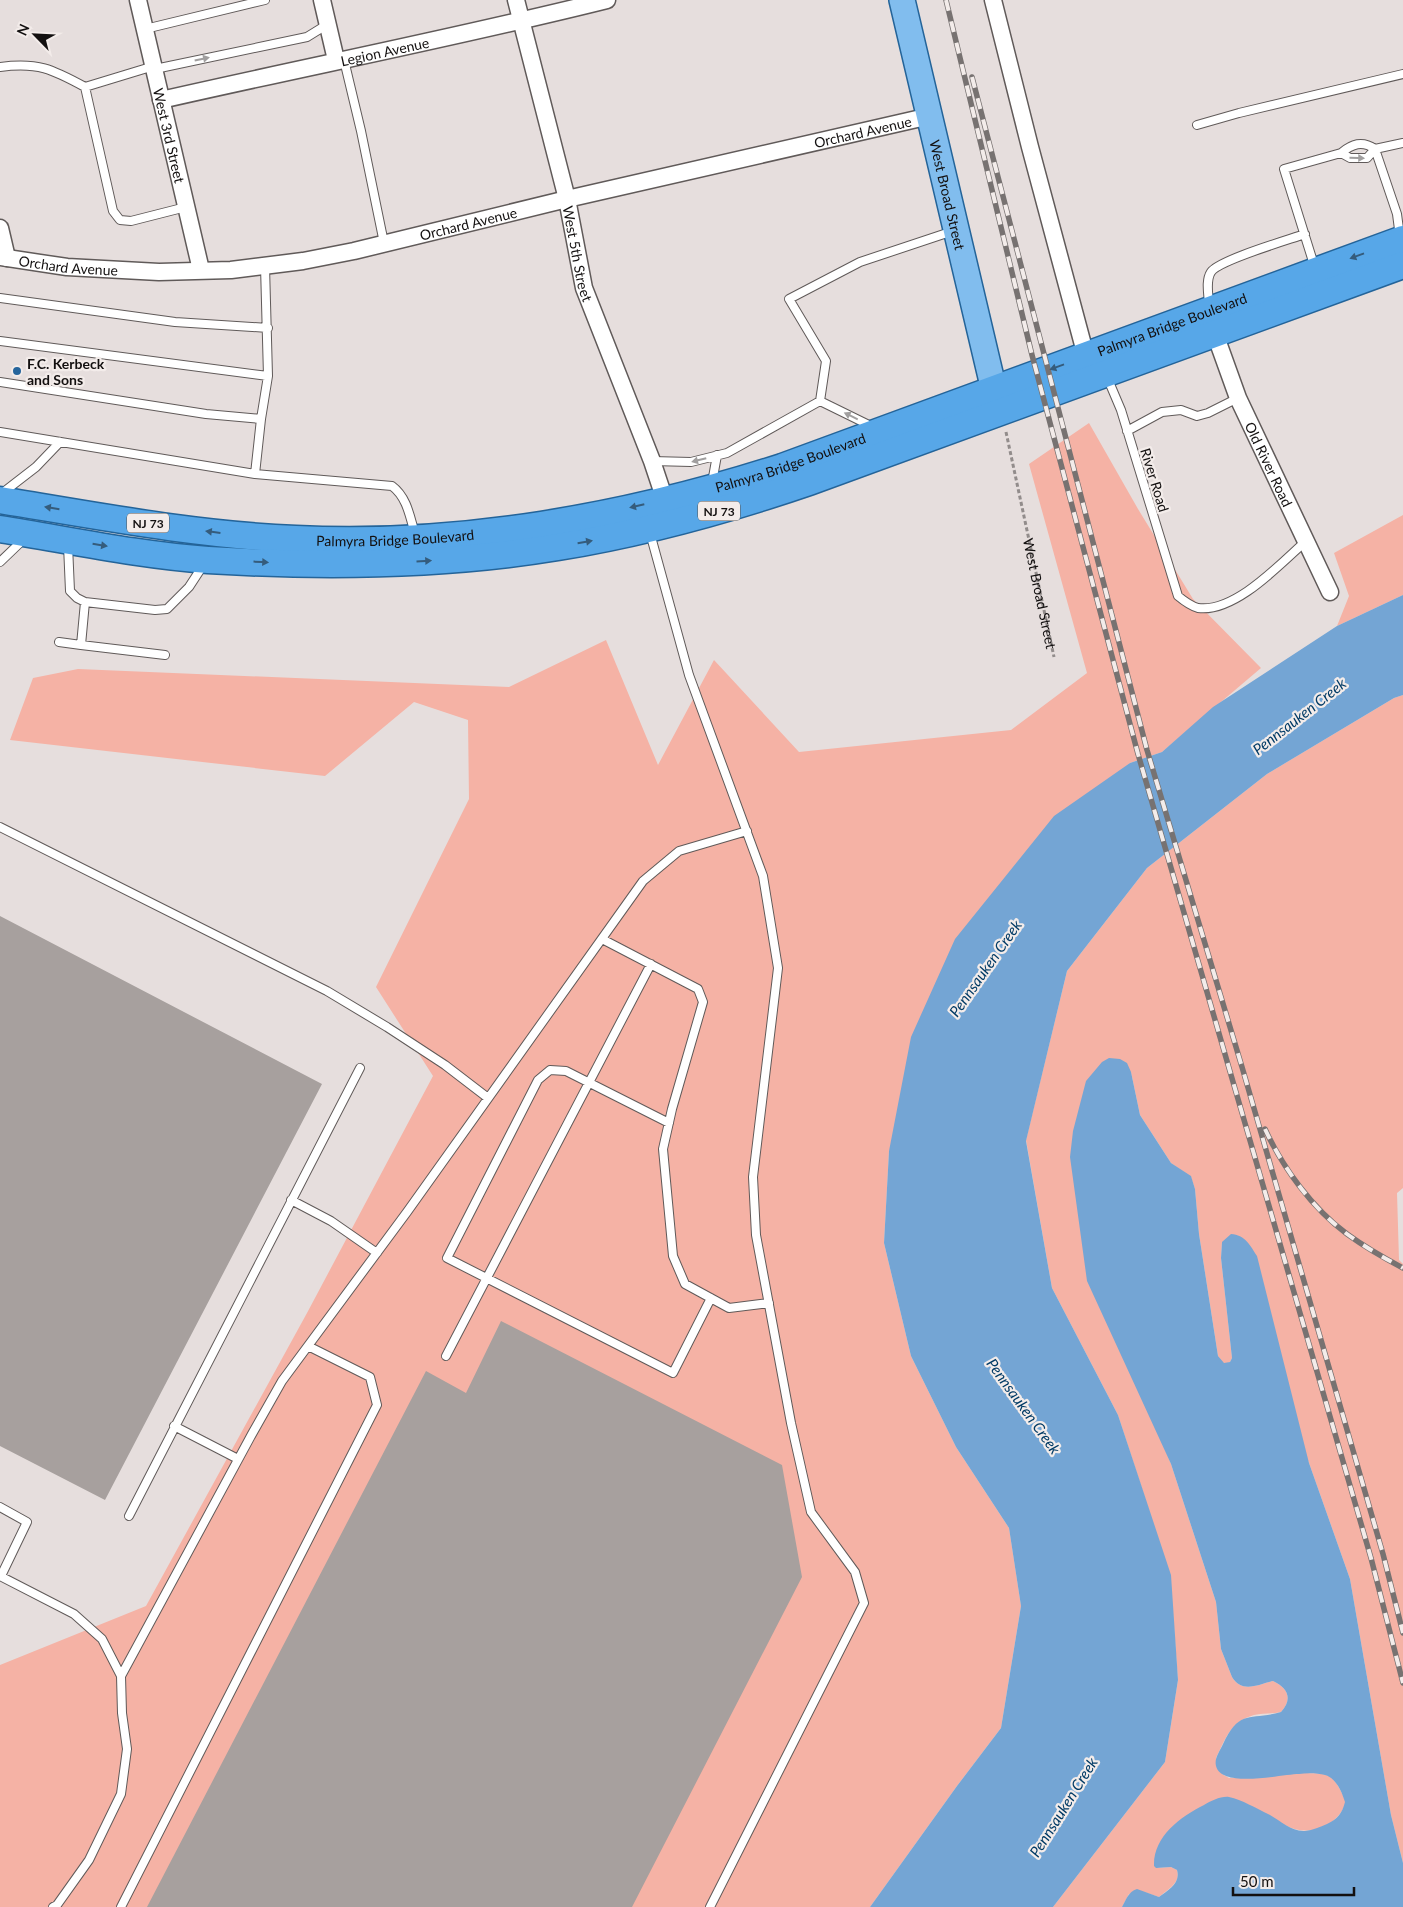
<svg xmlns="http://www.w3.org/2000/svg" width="1403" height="1907" font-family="Lato,sans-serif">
<rect width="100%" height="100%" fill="#e6dedd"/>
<path fill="#f5b2a5" d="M1089,423L1138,509L1193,599L1261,668L1162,752L1130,763L889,1151L884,1243L911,1356L956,1447L1009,1528L1021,1606L1001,1728L957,1786L870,1907H0V1665L146,1606L307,1313L433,1076L376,987L469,799L468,720L414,702L325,776L10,740L33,678L78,669L509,687L606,640L658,765L714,660L799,752L1011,730L1087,673L1029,464Z
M1403,515V595L1337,626L1349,596L1334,553Z
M1403,695V1188L1397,1193L1399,1260L1403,1264V1863L1391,1815L1350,1579L1309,1463L1222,1242L1221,1258L1232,1358L1230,1362L1226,1364L1222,1363L1218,1356L1199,1234L1195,1189L1191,1177L1171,1163L1140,1115L1131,1072L1160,1437L1171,1464L1216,1602L1221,1649L1232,1677C1242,1694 1259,1684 1273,1681C1288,1688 1293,1699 1281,1712C1272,1714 1263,1713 1254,1715C1230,1722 1226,1738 1216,1758L1222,1774L1229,1778C1248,1776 1315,1769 1329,1776C1337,1781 1342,1793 1346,1802C1338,1827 1308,1838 1285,1825L1156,1868L1171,1867L1177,1870C1181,1883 1168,1889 1159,1897L1144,1892L1129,1894L1122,1907H1053L1165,1762L1178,1680L1170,1575L1118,1415L1052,1288L1026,1140L1067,971L1147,868L1267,774L1394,698Z"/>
<path fill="#74a5d4" d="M1403,595V695L1394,698L1267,774L1147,868L1067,971L1026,1141L1052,1288L1118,1415L1171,1575L1178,1680L1165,1762L1053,1907H870L957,1786L1001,1728L1021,1606L1009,1528L956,1447L911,1356L884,1243L889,1151L911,1037L955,939L1054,816L1130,763L1162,752L1213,707L1337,626Z
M1109,1058L1120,1059L1127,1063L1131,1072L1140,1115L1171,1163L1191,1176L1195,1189L1199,1234L1218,1356L1224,1363L1230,1362L1232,1358L1221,1258L1222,1242L1231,1234C1245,1235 1250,1245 1257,1256L1309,1463L1350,1579L1391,1815L1403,1863V1907H1122C1126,1900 1128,1892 1137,1889L1159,1897C1168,1890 1181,1883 1177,1870L1171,1867L1156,1868L1154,1866C1153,1837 1180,1817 1204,1805C1211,1801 1221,1796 1229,1797C1242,1800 1256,1808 1268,1814C1280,1820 1291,1832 1305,1831C1313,1830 1320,1827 1327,1824C1338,1819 1342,1813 1345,1802C1342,1792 1336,1778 1325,1775C1317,1773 1307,1773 1299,1774C1282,1774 1222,1789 1216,1766C1214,1758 1220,1751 1223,1744C1240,1708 1250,1721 1281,1712C1293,1699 1288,1688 1273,1681C1259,1684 1242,1694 1232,1677L1221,1649L1216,1602L1171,1464L1087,1281L1070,1157L1073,1131L1086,1081L1102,1062Z"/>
<path fill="#a7a09e" d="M0,916L322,1084L105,1500L0,1446Z
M501,1321L782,1465L802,1577L632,1907H147L426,1371L466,1393Z"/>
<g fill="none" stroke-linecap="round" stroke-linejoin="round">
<g stroke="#605a59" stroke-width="10">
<path id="service" d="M145,29L265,0
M344,60L361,131L384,243
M0,67C38,62 52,69 85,87L154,66
M155,69L307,37L328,24
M85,87L113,211L120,220L131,221L186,207
M1197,125L1239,113L1403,74
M1400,237L1397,214L1375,149C1362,140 1352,144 1341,153L1350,158H1367L1375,149L1403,143
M1315,268L1284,169L1341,153
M0,298L175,322L268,328
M1209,306C1209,296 1205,281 1211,272C1219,260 1288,240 1305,234
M0,341L268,376
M1107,377L1121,410L1178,596C1184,601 1191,606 1198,608C1235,613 1280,564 1306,541
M0,382L206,414L261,419L268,376L265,266
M820,401L873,427
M1127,431L1162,412L1181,410L1197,416L1208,413L1238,398
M0,432L255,474L392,486C407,497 410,517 415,534
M652,461L691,462L727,453L820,401L826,361L789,299L860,262L953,231
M255,474L261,419
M712,483L717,455
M1,494L36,467L60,442
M650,533L689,675L763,876L778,968L753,1177L756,1235L791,1423L811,1512L855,1572L864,1603L710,1907
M68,545L70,591L77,598L85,602L155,610L167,609L189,587L204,564
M0,562L24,539
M85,602L81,645L165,655
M59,642L81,645
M0,827L327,991L387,1027L445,1065L488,1098
M602,939L698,989L703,1002L672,1109L663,1149L673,1256L685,1284L729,1308L769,1303
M669,1123L566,1071L550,1070L538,1080L447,1258L673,1373L711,1298
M291,1200L331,1221L377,1253
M446,1356L651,964
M174,1426L238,1459
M0,1507L27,1522L1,1576
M129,1516L360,1068
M0,1576L74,1614L102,1639L121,1676L122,1713L127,1749L121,1794L89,1860L57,1905L53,1907
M121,1676L252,1434L282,1381L407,1212L643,881L679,851L747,831
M121,1907L377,1405L370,1377L308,1346"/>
</g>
<g stroke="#605a59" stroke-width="19">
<g id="minor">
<path id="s2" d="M138,0L201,270"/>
<path d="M322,0L336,60"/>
<path id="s3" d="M516,0L567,199L584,288L652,461L665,500"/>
<path d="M993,0L1030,147L1086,356"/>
<path id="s4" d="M161,100C310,66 459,37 607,0"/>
<path d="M0,228L7,258"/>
<path id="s5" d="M0,257L67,267L159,272L231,270L303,261L354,251L567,199L930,116"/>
<path id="s6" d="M1215,334L1238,398L1330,592"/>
</g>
</g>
<g stroke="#246499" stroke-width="28">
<g id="primary">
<path id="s7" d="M902,0L994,390"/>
</g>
</g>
<g stroke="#246499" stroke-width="29">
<g id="trunk">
<path id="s8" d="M0,500C98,516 197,535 296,539C459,547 627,517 782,467L1403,239"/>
<path d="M0,529C69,540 138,555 208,560C324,567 443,566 558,547C644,533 727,510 809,482L1403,265"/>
</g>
</g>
<path stroke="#928c8b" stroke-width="3" stroke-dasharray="4 2.5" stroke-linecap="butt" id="s1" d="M1006,432L1054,657"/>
<use href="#service" stroke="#fff" stroke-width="8"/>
<use href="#minor" stroke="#fff" stroke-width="16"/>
<use href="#primary" stroke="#81bdee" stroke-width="25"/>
<use href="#trunk" stroke="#57a7e8" stroke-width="26"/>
<g stroke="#777271" stroke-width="5.5">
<path id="rail" d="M946,0L1032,355L1138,754L1371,1558L1403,1683
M972,77L1147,750L1242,1067L1383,1554L1403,1633
M1265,1129C1283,1168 1312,1208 1347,1234C1365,1247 1384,1258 1403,1268"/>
</g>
<use href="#rail" stroke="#f3ecea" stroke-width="4" stroke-dasharray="11" stroke-linecap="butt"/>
</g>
<defs><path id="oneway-solid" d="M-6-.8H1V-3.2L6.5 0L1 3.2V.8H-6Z" transform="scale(1.25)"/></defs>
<g fill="#a19f9f">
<use href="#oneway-solid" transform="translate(202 59) rotate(-12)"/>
<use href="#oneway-solid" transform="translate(1357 158) rotate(1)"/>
<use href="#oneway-solid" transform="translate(851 416) rotate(-154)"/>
<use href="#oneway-solid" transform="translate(699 460) rotate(166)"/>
</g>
<g fill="#355c7c">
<use href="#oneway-solid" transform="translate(1357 256) rotate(160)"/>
<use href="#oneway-solid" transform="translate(1057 367) rotate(160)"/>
<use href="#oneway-solid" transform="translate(637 506) rotate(167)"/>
<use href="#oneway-solid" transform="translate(52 508) rotate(-171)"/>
<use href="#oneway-solid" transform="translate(213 532) rotate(-173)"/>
<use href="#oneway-solid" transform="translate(585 542) rotate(-10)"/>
<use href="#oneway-solid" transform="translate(100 545) rotate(9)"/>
<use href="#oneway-solid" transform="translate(424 561) rotate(-3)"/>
<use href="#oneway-solid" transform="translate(261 562) rotate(3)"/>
</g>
<circle fill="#25649b" stroke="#f3ecea" stroke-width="2" cx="17" cy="371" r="5"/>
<g text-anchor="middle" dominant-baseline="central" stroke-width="4.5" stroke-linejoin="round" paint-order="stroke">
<g fill="#f3ecea" stroke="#565251" stroke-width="1">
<rect x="698" y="501.5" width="42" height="19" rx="4"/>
<rect x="127" y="513.5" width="42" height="19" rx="4"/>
</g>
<g font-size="12" font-weight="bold" fill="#131010">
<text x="719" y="511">NJ 73</text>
<text x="148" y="523">NJ 73</text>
</g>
<g font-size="14" fill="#131010" stroke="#f3ecea">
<text stroke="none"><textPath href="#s4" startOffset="229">Legion Avenue</textPath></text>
<text stroke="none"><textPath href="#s5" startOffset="879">Orchard Avenue</textPath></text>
<text stroke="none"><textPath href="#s2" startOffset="139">West 3rd Street</textPath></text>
<text stroke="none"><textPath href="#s7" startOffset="200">West Broad Street</textPath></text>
<text stroke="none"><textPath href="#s5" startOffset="474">Orchard Avenue</textPath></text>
<text stroke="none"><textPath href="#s3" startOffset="261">West 5th Street</textPath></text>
<text stroke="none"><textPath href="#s5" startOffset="69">Orchard Avenue</textPath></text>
<text stroke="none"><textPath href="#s8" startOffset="1208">Palmyra Bridge Boulevard</textPath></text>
<text stroke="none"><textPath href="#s8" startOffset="802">Palmyra Bridge Boulevard</textPath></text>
<text stroke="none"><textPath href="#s6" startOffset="141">Old River Road</textPath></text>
<text transform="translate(1155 480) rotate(73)">River Road</text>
<text stroke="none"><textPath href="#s8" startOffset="398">Palmyra Bridge Boulevard</textPath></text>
<text stroke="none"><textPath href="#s1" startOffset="165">West Broad Street</textPath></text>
</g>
<g font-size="14" font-weight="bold" fill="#131010" stroke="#f3ecea" text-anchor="start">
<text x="27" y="363">F.C. Kerbeck<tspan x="27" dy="16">and Sons</tspan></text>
</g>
<g font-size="15" font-style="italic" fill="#003a65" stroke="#f3ecea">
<text transform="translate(1299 716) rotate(-38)">Pennsauken Creek</text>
<text transform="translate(985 968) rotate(-55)">Pennsauken Creek</text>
<text transform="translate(1024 1406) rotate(54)">Pennsauken Creek</text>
<text transform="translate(1063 1807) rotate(-58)">Pennsauken Creek</text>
</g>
</g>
<g transform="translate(35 35) rotate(294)" stroke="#f3ecea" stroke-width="4" paint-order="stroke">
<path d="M0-4L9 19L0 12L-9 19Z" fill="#131010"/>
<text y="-8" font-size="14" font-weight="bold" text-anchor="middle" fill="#131010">N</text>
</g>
<path d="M1233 1887v8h121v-8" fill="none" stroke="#131010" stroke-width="2.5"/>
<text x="1240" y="1887" font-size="15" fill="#131010" stroke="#f3ecea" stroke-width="4" paint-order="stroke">50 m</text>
</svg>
